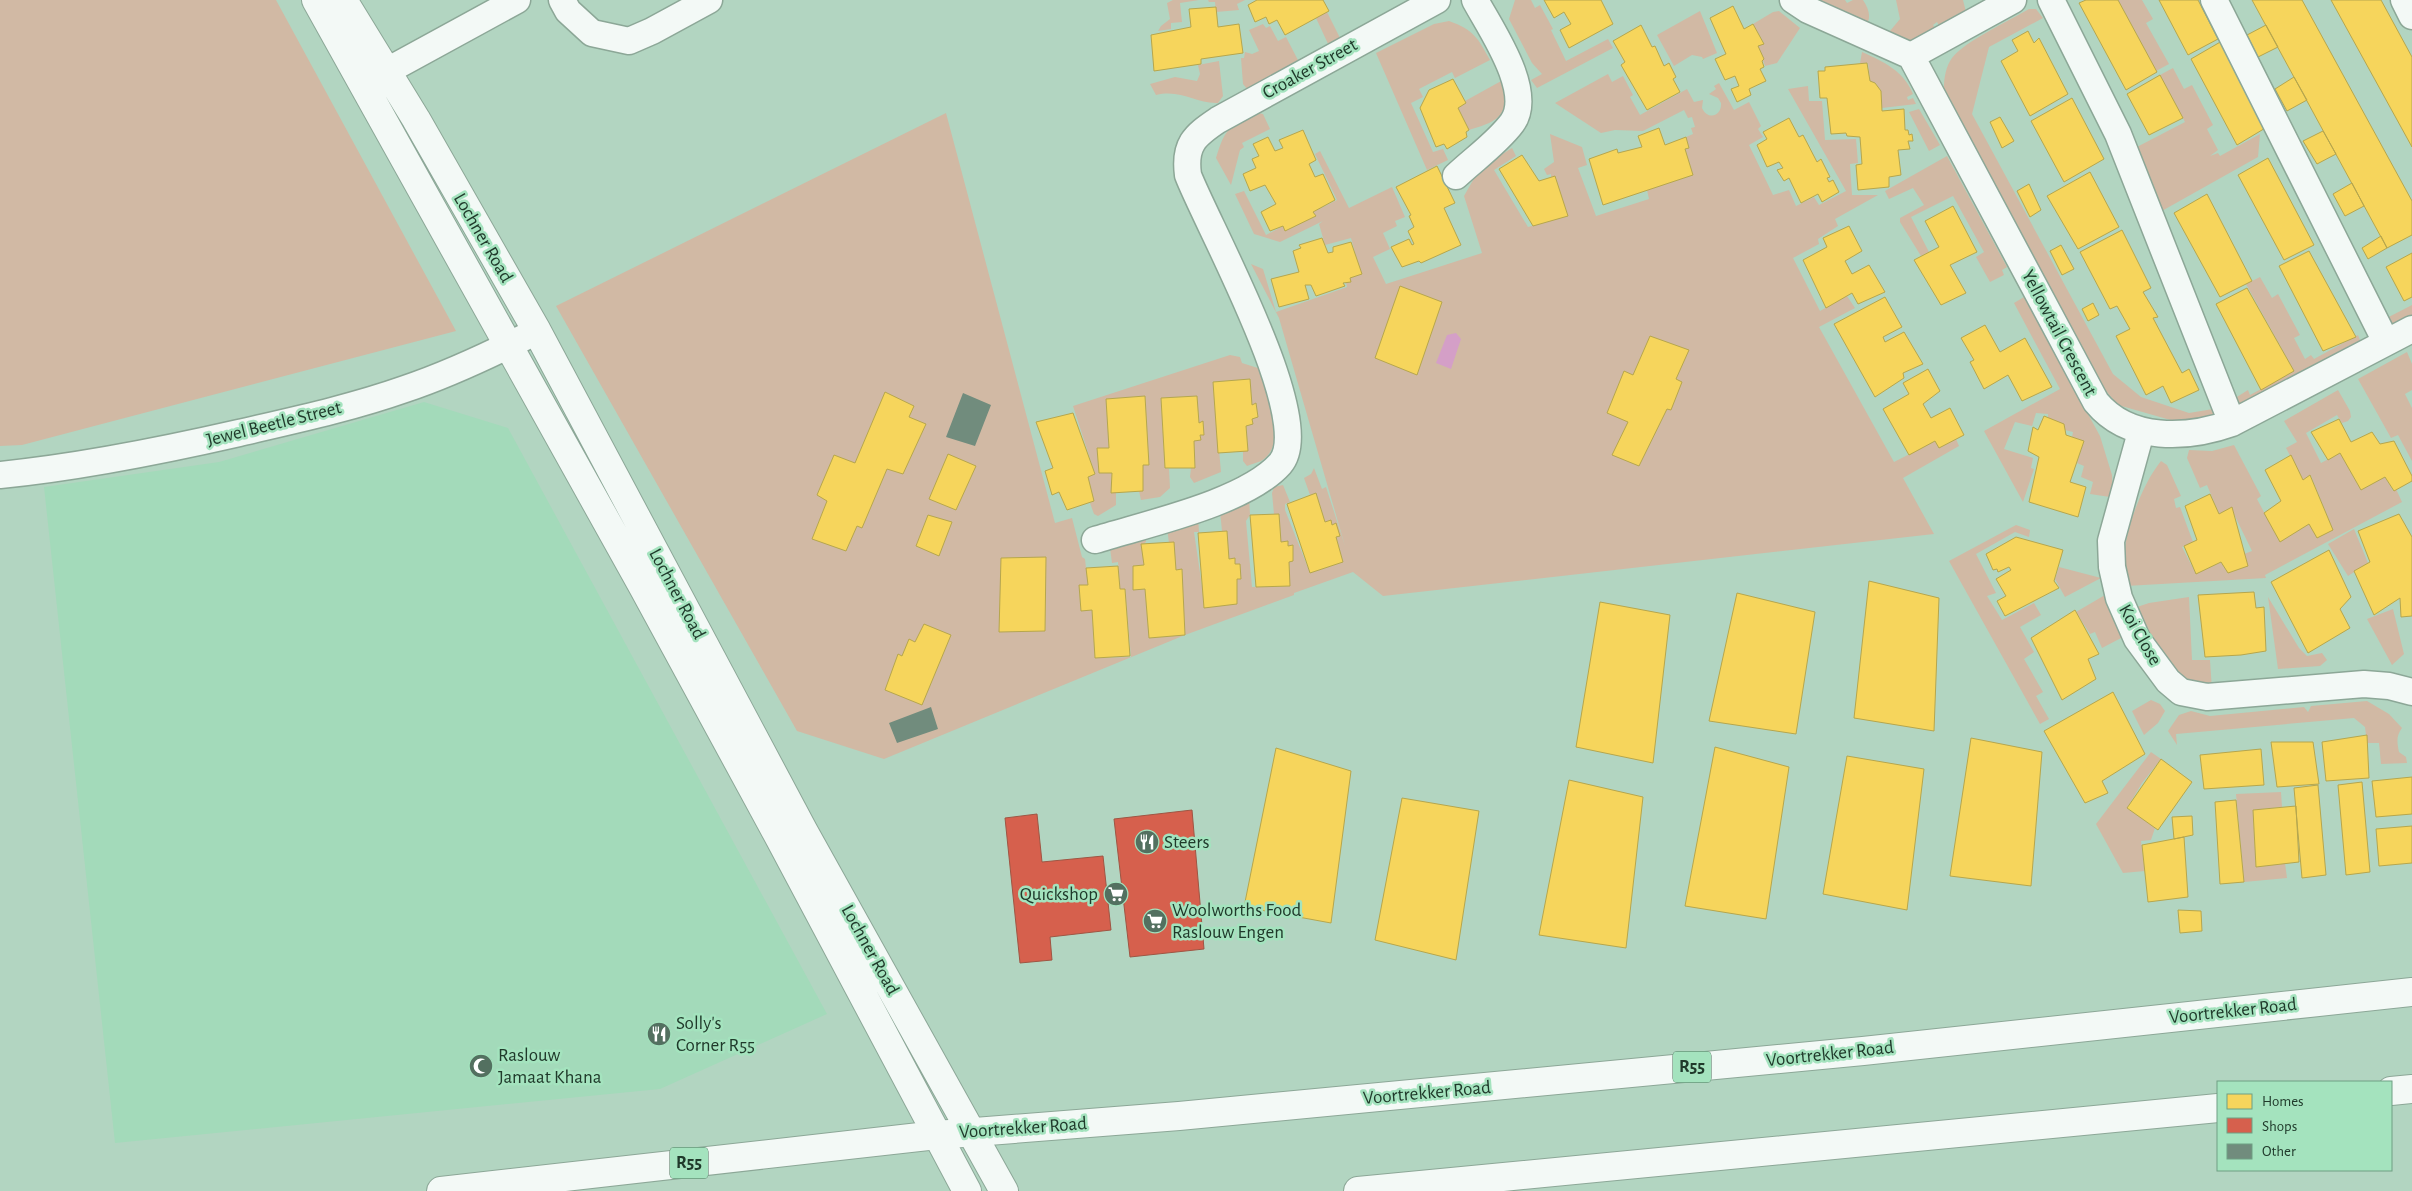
<svg xmlns="http://www.w3.org/2000/svg" width="2412" height="1191" font-family="'Alegreya Sans',sans-serif">
<rect width="100%" height="100%" fill="#b2d5c1"/>
<path fill="#a3daba" d="M424,402L508,428L827,1014L660,1089L115,1143L44,487L219,462Z"/>
<path fill="#d1b9a4" d="M0,0H276L456,331L22,445L0,446Z
M1173,0H1199L1180,3L1182,22L1171,23V29L1158,31L1161,26L1170,19L1167,3Z
M1208,0H1245L1237,4L1239,10L1216,12L1215,2H1209Z
M1515,0H1531L1535,8L1540,5L1553,29L1551,30L1566,61L1608,39L1613,48L1537,88L1531,80L1542,74L1532,63L1509,19Z
M1805,0H1845L1847,3L1853,0H1863C1869,9 1872,18 1865,27Z
M1896,0H1963L1967,16L1940,27L1937,22L1933,25L1937,31L1909,43L1889,38L1890,31L1900,19Z
M2118,0H2142L2153,19L2146,23L2169,64L2156,71Z
M2029,9H2036L2043,18L1989,47L1972,114L2113,374L2141,397L2189,413L2213,409L2216,419L2195,427L2118,405L2100,384L1945,103C1943,90 1943,70 1952,58C1965,41 2009,21 2029,9Z
M1700,11L1717,53L1703,59L1702,57L1692,55L1674,66L1657,35Z
M1779,11L1800,28L1777,63L1765,66L1758,46L1764,43L1753,24L1773,12Z
M1327,12L1342,42L1330,48L1316,18Z
M1449,21C1474,30 1478,38 1490,60L1455,78L1452,72L1419,89L1423,97L1411,103L1433,152L1443,149L1448,160L1427,170L1376,53L1434,24Z
M1263,24L1266,28L1270,26L1278,41L1286,37L1300,64L1248,90L1243,84L1241,58H1244L1245,52L1252,54L1259,51L1249,30Z
M1862,52C1884,62 1904,71 1913,94L1907,97L1908,100L1913,98L1916,104L1882,108L1881,91L1875,83L1870,81L1868,63H1860Z
M1219,61L1223,96L1218,103C1196,104 1182,89 1156,95L1150,84L1175,77L1197,81L1200,74L1198,65Z
M2173,68L2184,89L2192,85L2213,125L2207,129L2218,150L2210,156L2218,153L2220,156L2260,134L2258,157L2160,212L2135,148L2185,122L2160,75Z
M1608,74L1612,82L1623,76L1633,95L1630,97L1640,115L1687,89L1694,102L1703,100L1702,108C1708,121 1722,116 1721,103L1718,98L1709,94L1716,89L1714,86L1719,83L1734,110L1749,102L1761,126L1758,129L1763,137L1749,145L1773,195L1789,190L1796,206L1814,197L1819,205L1846,191L1788,89L1808,86L1809,101H1822L1825,140L1856,139L1858,163L1850,164L1852,195H1878L1835,219L1838,226L1818,239L1819,244L1793,258L1820,311L1847,296L1855,308L1819,327L1894,462L1935,441L1939,448L1956,439L1959,446L1903,478L1934,534L1383,596L1353,572L1294,593V595L1185,635L884,759L797,731L556,306L946,113L1055,523L1072,518L1082,557L1085,559L1088,585L1079,586L1081,611L1092,610L1095,658L1131,657L1125,589H1120L1118,562L1112,563L1110,548L1145,533L1146,542L1142,545L1144,565L1133,566V590L1145,589L1149,638L1185,635L1182,569L1176,570L1174,543H1169L1167,528L1198,517L1199,532H1194L1205,607L1237,604V579H1241L1240,564H1235V558L1229,559L1227,531H1222L1220,511L1249,496L1250,515L1246,521L1252,587L1289,586V562L1293,560V545L1288,546V541L1281,542L1279,514H1274L1272,493L1274,487L1283,485L1290,502L1285,504V510L1310,573L1343,562L1336,537V523L1332,525L1331,521L1325,522L1316,493L1310,495L1304,478L1311,474L1314,468L1322,489L1326,487L1345,546L1279,318L1251,264L1263,269L1276,312L1347,287L1346,282L1350,278L1361,274L1351,238L1325,245L1319,224L1323,221L1280,242L1254,234L1235,194L1244,191L1266,235L1283,226L1285,231L1316,216L1313,212L1337,200L1315,154L1320,151L1349,208L1392,187L1405,217L1395,221L1397,226L1383,233L1390,249L1373,257L1386,284L1482,253L1464,196L1480,168L1512,148L1516,156L1494,170L1528,227L1567,216L1555,176L1551,177V174L1547,175L1544,169L1554,162L1550,134L1582,147L1587,165L1578,168L1596,216L1649,199L1647,190L1693,175L1685,149L1689,148L1686,137L1693,134L1691,128L1695,127L1692,117L1688,118L1684,110L1643,131L1615,130L1601,133L1555,103Z
M1503,80C1510,114 1501,121 1469,130L1458,108L1466,103L1465,101Z
M1919,109L1940,145L1929,151L1909,112Z
M1258,113L1263,114L1270,129L1242,143L1244,147L1240,150L1231,185L1216,158C1226,126 1228,128 1258,113Z
M1947,156L2007,267L2002,270L2004,275L1990,282L1976,257L1984,252L1953,196L1911,217L1929,252L1921,256L1900,222V218L1924,205L1913,188L1889,199L1885,191Z
M2260,277L2272,298L2278,294L2300,335L2294,338L2305,359L2311,355L2314,359L2358,335L2362,345L2241,414L2232,400L2248,390L2250,395L2294,371L2246,284Z
M2024,297L2100,436L2112,475L2113,493L2110,497L2090,494L2093,482L2081,477L2084,466L2077,463L2084,441L2072,437L2073,432L2065,430L2064,426L2048,418V414L2036,413L2032,426L2015,422L2004,449L2033,458L2031,468L2034,469L2023,502L1984,431L2060,389L2014,303Z
M2412,305V321L2386,336L2379,322Z
M2407,352L2412,364V390L2405,394L2412,408V461L2398,435L2391,438L2358,379Z
M1230,355L1240,357L1242,363L1261,369C1268,391 1289,445 1261,461C1257,463 1251,464 1247,466L1243,461V451L1248,450L1246,426L1253,424L1252,419L1258,417L1256,403L1252,405L1250,379L1213,382L1221,472L1194,483L1190,477L1191,468H1195L1194,441L1201,440L1200,435H1204L1203,422L1199,423L1197,396L1161,398L1165,468L1169,469L1170,488L1160,497L1141,500L1139,491H1143V465H1149L1145,396L1106,399L1109,448L1097,449L1099,473H1112L1111,492H1116V505L1098,516L1094,514L1090,503L1094,501L1088,477L1095,474L1073,406Z
M2338,390L2350,411L2351,417L2348,421L2342,423L2337,415L2306,433L2321,463L2340,453L2361,490L2385,477L2393,491L2396,489L2402,502L2265,575L2266,578L2126,586C2125,577 2124,567 2124,558C2125,529 2143,483 2161,461L2167,465L2181,496L2174,499L2176,508L2180,507L2193,542L2182,547L2196,574L2221,562L2228,573L2247,566L2244,554L2252,551L2231,508L2219,514L2207,485L2200,488L2187,458L2189,450L2212,451L2234,445L2261,496L2257,499L2280,542L2309,524L2333,530L2311,476L2303,480L2286,448L2297,442L2307,458L2284,421Z
M2016,525L2030,530L2029,537L2015,532L1976,554L1996,593L1987,596L2002,620L2034,603L2041,615L2020,627L2034,652L2024,659L2043,692L2036,696L2049,719L2040,724L1949,561Z
M2354,529L2368,563L2348,576L2328,544Z
M2059,567L2101,578L2065,597L2055,579Z
M2105,595L2112,615L2123,637L2102,648L2095,632L2090,634L2076,612Z
M2189,597L2192,660H2210L2212,690L2189,687L2165,666L2134,608L2149,603Z
M2268,597L2299,648L2307,656L2322,653L2327,660L2320,666L2278,669Z
M2393,609L2404,654L2392,665L2367,619Z
M2151,700L2160,704L2165,711L2158,723L2144,735L2132,711Z
M2367,701L2389,714L2402,728C2396,736 2397,742 2399,752L2406,757L2407,763L2381,764L2379,743H2367L2365,727L2354,718L2176,734L2177,745L2168,731L2179,715L2191,711L2210,716L2304,707L2308,712L2311,706Z
M2151,752L2161,759L2142,783L2127,808L2155,828L2151,840L2141,841L2145,871L2123,873L2096,824Z
M2281,792L2282,807L2253,810L2256,867L2285,863L2287,878L2244,882L2236,794Z"/>
<path fill="#d49fc7" d="M1456,333L1461,339L1451,369L1436,363L1447,335Z"/>
<path fill="#f6d55c" stroke="#b6a64d" d="M1257,0H1323L1329,11L1285,35L1277,20L1269,24L1266,17L1255,22L1248,5Z
M1544,0H1601L1613,24L1569,48L1560,30L1571,24L1564,12L1554,18Z
M2086,0H2118L2157,72L2126,90L2079,3Z
M2159,0H2198L2218,39L2188,55Z
M2252,0H2302L2412,201V235L2387,248Z
M2331,0H2381L2412,57V147Z
M1733,6L1744,29L1753,24L1764,44L1758,46L1764,59L1762,61L1764,67L1760,69L1766,81L1749,89L1751,95L1737,102L1731,89L1739,86L1735,76L1725,80L1715,59L1726,54L1710,18Z
M1216,7L1218,27L1239,24L1243,53L1201,59V64L1154,71L1151,35L1191,27L1189,9Z
M1641,25L1652,47L1655,46L1664,66L1669,63L1676,77L1673,79L1680,92L1647,110L1621,65L1625,62L1613,41Z
M2266,25L2278,47L2258,57L2247,35Z
M2028,31L2034,43L2039,38L2068,94L2030,116L2001,61L2018,51L2012,40Z
M2222,41L2267,127L2237,145L2191,59Z
M1867,63L1870,81L1875,83L1881,91L1882,111L1904,109L1905,130H1908L1909,135L1912,134L1913,141H1908L1910,149L1898,150L1901,175L1889,177V187L1858,190L1856,165L1862,164L1860,137L1847,136L1846,133L1831,134L1827,98H1820L1818,71H1825V67Z
M2160,75L2183,118L2149,135L2127,94Z
M2294,77L2307,100L2287,111L2275,89Z
M1453,79L1466,103L1458,108L1469,130L1466,132L1467,137L1447,149L1444,144L1436,147L1420,108L1429,90Z
M2072,98L2104,159L2064,182L2031,121Z
M2000,117L2014,141L2002,148L1990,122Z
M1789,118L1799,137L1803,135L1817,162L1821,159L1830,177L1827,178L1829,182L1833,180L1839,192L1822,202L1818,194L1801,203L1789,178L1784,181L1777,170L1783,168L1779,162L1767,167L1757,145L1767,139L1763,132Z
M1659,128L1665,145L1686,137L1689,148L1685,149L1693,175L1603,205L1589,159L1617,149L1618,153L1642,147L1638,136Z
M1303,130L1316,160L1309,164L1315,177L1323,174L1335,200L1313,212L1316,216L1285,231L1283,226L1270,231L1261,212L1276,204L1265,185L1250,191L1243,174L1256,168L1252,159L1259,156L1253,144L1268,137L1275,151L1283,148L1279,140Z
M2323,131L2336,154L2317,164L2303,141Z
M1522,155L1539,181L1555,176L1568,216L1533,226L1499,169Z
M2268,158L2314,245L2284,260L2238,175Z
M1437,166L1455,203L1444,208L1461,245L1421,263L1419,261L1402,267L1391,247L1409,239L1412,245L1414,244L1408,231L1414,227L1409,216L1411,215L1396,187Z
M2090,172L2119,227L2078,249L2047,196Z
M2352,183L2364,206L2345,216L2333,194Z
M2029,184L2041,210L2030,217L2017,191Z
M2207,194L2252,281L2220,297L2174,213Z
M1953,206L1977,252L1950,265L1966,293L1941,305L1914,260L1939,247L1925,221Z
M1849,226L1862,251L1845,261L1852,274L1869,265L1885,292L1858,304L1852,293L1826,308L1803,260L1827,247L1823,238Z
M2122,230L2151,288L2143,292L2158,317L2153,318L2182,373L2189,369L2199,390L2171,403L2163,386L2146,395L2116,336L2130,329L2117,306L2110,309L2080,252Z
M2381,236L2387,248L2368,259L2362,248Z
M1322,238L1328,253L1333,252V247L1351,242L1362,274L1350,278L1351,282L1343,283L1345,286L1316,296L1311,285H1305L1309,299L1279,307L1271,279L1299,272L1293,251L1301,248L1299,245Z
M2061,245L2074,269L2062,275L2050,251Z
M2309,251L2356,337L2323,351L2279,266Z
M2412,253V297L2404,301L2386,267Z
M1400,286L1442,302L1417,375L1375,358Z
M2247,288L2294,371L2261,390L2216,304Z
M1885,297L1902,327L1883,337L1885,342L1904,332L1923,364L1903,373L1904,378L1875,397L1834,324Z
M2093,303L2099,315L2088,321L2082,309Z
M1985,325L2000,352L2025,338L2052,387L2022,401L2008,375L1984,389L1970,362L1974,360L1961,338Z
M1650,336L1689,350L1676,379L1682,382L1671,410L1667,409L1639,466L1612,455L1628,422L1607,413L1624,371L1633,375Z
M1928,369L1940,391L1923,404L1931,418L1950,408L1964,435L1939,448L1935,441L1909,455L1883,409L1909,394L1903,383Z
M1250,379L1252,405L1256,403L1258,417L1252,419L1253,424L1246,426L1248,451L1218,453L1213,382Z
M885,392L914,406L909,417L926,424L903,474L887,469L862,528L857,526L846,551L812,539L827,501L817,495L834,455L855,463Z
M1145,396L1149,465H1143V491L1111,493L1112,473H1099L1097,448H1109L1106,399Z
M1197,396L1199,423L1203,421L1204,435H1200L1201,440L1194,441L1195,468H1165L1161,398Z
M1073,413L1095,474L1088,477L1094,501L1067,510L1059,492L1052,495L1045,471L1053,468L1036,422Z
M2044,416L2064,424L2066,435L2084,441L2070,482L2086,487L2078,517L2029,502L2039,457L2028,451L2033,427L2038,430Z
M2339,419L2351,442L2372,432L2380,444L2394,441L2412,476V481L2394,491L2385,477L2361,490L2340,453L2328,460L2311,432Z
M948,454L976,466L956,510L929,499Z
M2291,455L2303,480L2310,475L2333,530L2317,538L2309,524L2280,542L2264,513L2281,501L2265,470Z
M1316,493L1325,522L1331,520L1332,525L1336,523L1340,536L1336,537L1343,562L1310,573L1287,504Z
M2210,494L2219,514L2232,507L2248,566L2228,573L2221,562L2196,574L2184,546L2197,540L2185,506Z
M1279,514L1281,542L1288,541V546L1293,545V561L1289,562L1290,586L1256,587L1250,515Z
M2399,514L2412,537V616L2401,617L2400,598L2374,615L2354,571L2370,562L2358,531Z
M928,515L952,522L939,556L916,546Z
M1227,531L1229,559L1235,558V564H1240L1241,579H1237V604L1204,608L1198,533Z
M2016,537L2063,550L2054,581L2059,588L2005,616L1997,601L2006,596L1996,579L2011,570L2009,567L1998,572L1997,569L1993,570L1986,554Z
M1174,542L1176,570L1182,569L1185,635L1149,638L1145,589L1133,590V566L1144,565L1141,544Z
M2329,550L2351,597L2340,609L2350,628L2308,653L2271,582Z
M1046,557L1045,631L999,632L1001,558Z
M1118,566L1120,589H1125L1130,656L1095,658L1092,610L1081,611L1079,585H1088L1086,568Z
M1869,581L1939,598L1934,731L1854,718Z
M2254,592L2256,608L2264,607L2266,651L2241,655L2205,657L2198,595Z
M1737,593L1815,612L1796,734L1709,721Z
M1600,602L1670,615L1653,763L1576,747Z
M2075,610L2099,654L2088,659L2096,679L2062,700L2031,638Z
M924,624L951,635L922,705L885,690L898,654L902,656L909,639L915,642Z
M2113,692L2145,754L2102,781L2108,793L2085,803L2044,731Z
M2367,735L2369,778L2326,781L2322,742Z
M1971,738L2042,752L2031,886L1950,876Z
M2271,742H2313L2319,784L2277,787Z
M1715,747L1789,767L1766,919L1685,906Z
M1276,748L1351,771L1331,923L1244,907Z
M2261,749L2264,785L2204,789L2200,755Z
M1847,756L1924,769L1907,910L1823,894Z
M2161,759L2192,782L2158,830L2127,808Z
M2412,777V814L2376,817L2372,781Z
M1569,780L1643,797L1626,948L1539,935Z
M2362,782L2370,872L2346,875L2338,785Z
M2318,785L2326,875L2302,878L2294,788Z
M1402,798L1479,811L1456,960L1375,940Z
M2236,800L2244,882L2220,884L2215,802Z
M2296,806L2299,862L2256,867L2253,810Z
M2192,816L2193,835L2174,839L2172,817Z
M2412,826V863L2379,866L2376,829Z
M2184,837L2188,897L2148,902L2142,845Z
M2178,910L2201,911L2202,931L2180,933Z"/>
<path fill="#d6604d" stroke="#9f5543" d="M1192,810L1204,949L1130,957L1114,819Z
M1037,814L1042,862L1103,856L1111,930L1050,937L1052,960L1020,963L1005,818Z"/>
<path fill="#718c7d" d="M963,393L991,405L975,446L946,437Z
M931,707L938,729L897,743L889,723Z"/>
<g fill="none" stroke-linecap="round" stroke-linejoin="round">
<g stroke="#8ca797" stroke-width="29">
<path id="street" d="M562,0L568,11L592,33L629,41L652,31L709,0
M1793,0L1808,10L1911,56
M2051,0L2118,134L2232,423
M2214,0L2386,342
M2404,0L2412,16
M1911,56L2096,402C2129,442 2187,439 2232,423L2412,329
M1911,56L2013,0
M387,71L517,0
M1456,176C1474,159 1497,143 1512,123C1535,92 1490,28 1475,0
M2141,432L2111,541L2112,567L2119,598L2137,639L2168,681L2181,692L2207,697L2364,684L2389,686L2412,692
M0,475C81,467 160,451 239,433C295,420 351,408 405,389C450,374 494,353 537,331
M1095,540C1146,524 1245,503 1280,464C1318,422 1207,225 1188,175C1184,145 1194,136 1218,120L1437,0"/>
</g>
<g stroke="#8ca797" stroke-width="30">
<path id="secondary" d="M316,0L643,587L780,839L967,1191
M343,0L416,119L537,331L803,830L1004,1191"/>
</g>
<g stroke="#8ca797" stroke-width="30">
<path id="primary" d="M2391,1091L2412,1089
M441,1191L937,1135L1179,1116L1863,1051L2412,992
M1358,1191L2218,1108"/>
</g>
<use href="#street" stroke="#f3f9f6" stroke-width="26"/>
<use href="#secondary" stroke="#f3f9f6" stroke-width="28"/>
<use href="#primary" stroke="#f3f9f6" stroke-width="28"/>
</g>
<defs>
<g id="restaurant-disc" transform="scale(1.25)"><circle r="9.5" fill="#537060" stroke="#a4e3be"/><path d="M-5-6h1v4h1v-4h1v4h1v-4h1v5L-1.5 .5V6h-2V.5L-5-1ZM5-6V6H3V1.5H1.5Q1.5-4 5-6Z" fill="#fff"/></g>
<g id="supermarket-disc" transform="scale(1.25)"><circle r="9.5" fill="#537060" stroke="#a4e3be"/><path d="M-6-5.5h2.5l.6 2H6L4.5 2H-2.5L-4.4-4H-6ZM-1.5 3.2a1.3 1.3 0 1 0 .1 0ZM3 3.2a1.3 1.3 0 1 0 .1 0Z" fill="#fff"/></g>
<g id="mosque-disc" transform="scale(1.25)"><circle r="9.5" fill="#537060" stroke="#a4e3be"/><path d="M3.5-4.9A6 6 0 1 0 3.5 4.9A5 5 0 1 1 3.5-4.9Z" fill="#fff"/></g>
</defs>
<g fill-rule="evenodd">
<use href="#restaurant-disc" x="1147" y="842"/>
<use href="#supermarket-disc" x="1116" y="894"/>
<use href="#supermarket-disc" x="1155" y="921"/>
<use href="#restaurant-disc" x="659" y="1034"/>
<use href="#mosque-disc" x="481" y="1066"/>
</g>
<g text-anchor="middle" dominant-baseline="central" stroke-width="5" stroke-linejoin="round" paint-order="stroke">
<g fill="#a4e3be" stroke="#486d57" stroke-width="1">
<rect x="1673" y="1051.5" width="38" height="31" rx="4"/>
<rect x="670" y="1147.5" width="38" height="31" rx="4"/>
</g>
<g font-size="18" font-weight="bold" fill="#203a2b">
<text x="1692" y="1067">R55</text>
<text x="689" y="1163">R55</text>
</g>
<g font-size="19" fill="#203a2b" stroke="#a4e3be">
<text transform="translate(1310 69) rotate(-29)">Croaker Street</text>
<text transform="translate(483 238) rotate(60)">Lochner Road</text>
<text transform="translate(2059 333) rotate(62)">Yellowtail Crescent</text>
<text transform="translate(274 424) rotate(-14)">Jewel Beetle Street</text>
<text transform="translate(677 594) rotate(62)">Lochner Road</text>
<text transform="translate(2140 635) rotate(60)">Koi Close</text>
<text transform="translate(870 950) rotate(61)">Lochner Road</text>
<text transform="translate(2233 1011) rotate(-6)">Voortrekker Road</text>
<text transform="translate(1830 1054) rotate(-6)">Voortrekker Road</text>
<text transform="translate(1427 1093) rotate(-5)">Voortrekker Road</text>
<text transform="translate(1023 1128) rotate(-4)">Voortrekker Road</text>
</g>
<g font-size="19" fill="#203a2b" stroke="#a4e3be" text-anchor="start">
<text x="1164" y="842">Steers</text>
<text x="1098" y="894" text-anchor="end">Quickshop</text>
<text x="1172" y="910">Woolworths Food<tspan x="1172" dy="22">Raslouw Engen</tspan></text>
<text x="676" y="1023">Solly's<tspan x="676" dy="22">Corner R55</tspan></text>
<text x="498" y="1055">Raslouw<tspan x="498" dy="22">Jamaat Khana</tspan></text>
</g>
</g>
<rect x="2217" y="1081" width="175" height="90" fill="#a4e3be" stroke="#6f9f83"/>
<rect x="2227" y="1094" width="25" height="15" fill="#f6d55c" stroke="#6f9f83"/>
<text x="2262" y="1106" font-size="15" fill="#203a2b">Homes</text>
<rect x="2227" y="1118" width="25" height="15" fill="#d6604d" stroke="#6f9f83"/>
<text x="2262" y="1131" font-size="15" fill="#203a2b">Shops</text>
<rect x="2227" y="1144" width="25" height="15" fill="#718c7d" stroke="#6f9f83"/>
<text x="2262" y="1156" font-size="15" fill="#203a2b">Other</text>
</svg>
